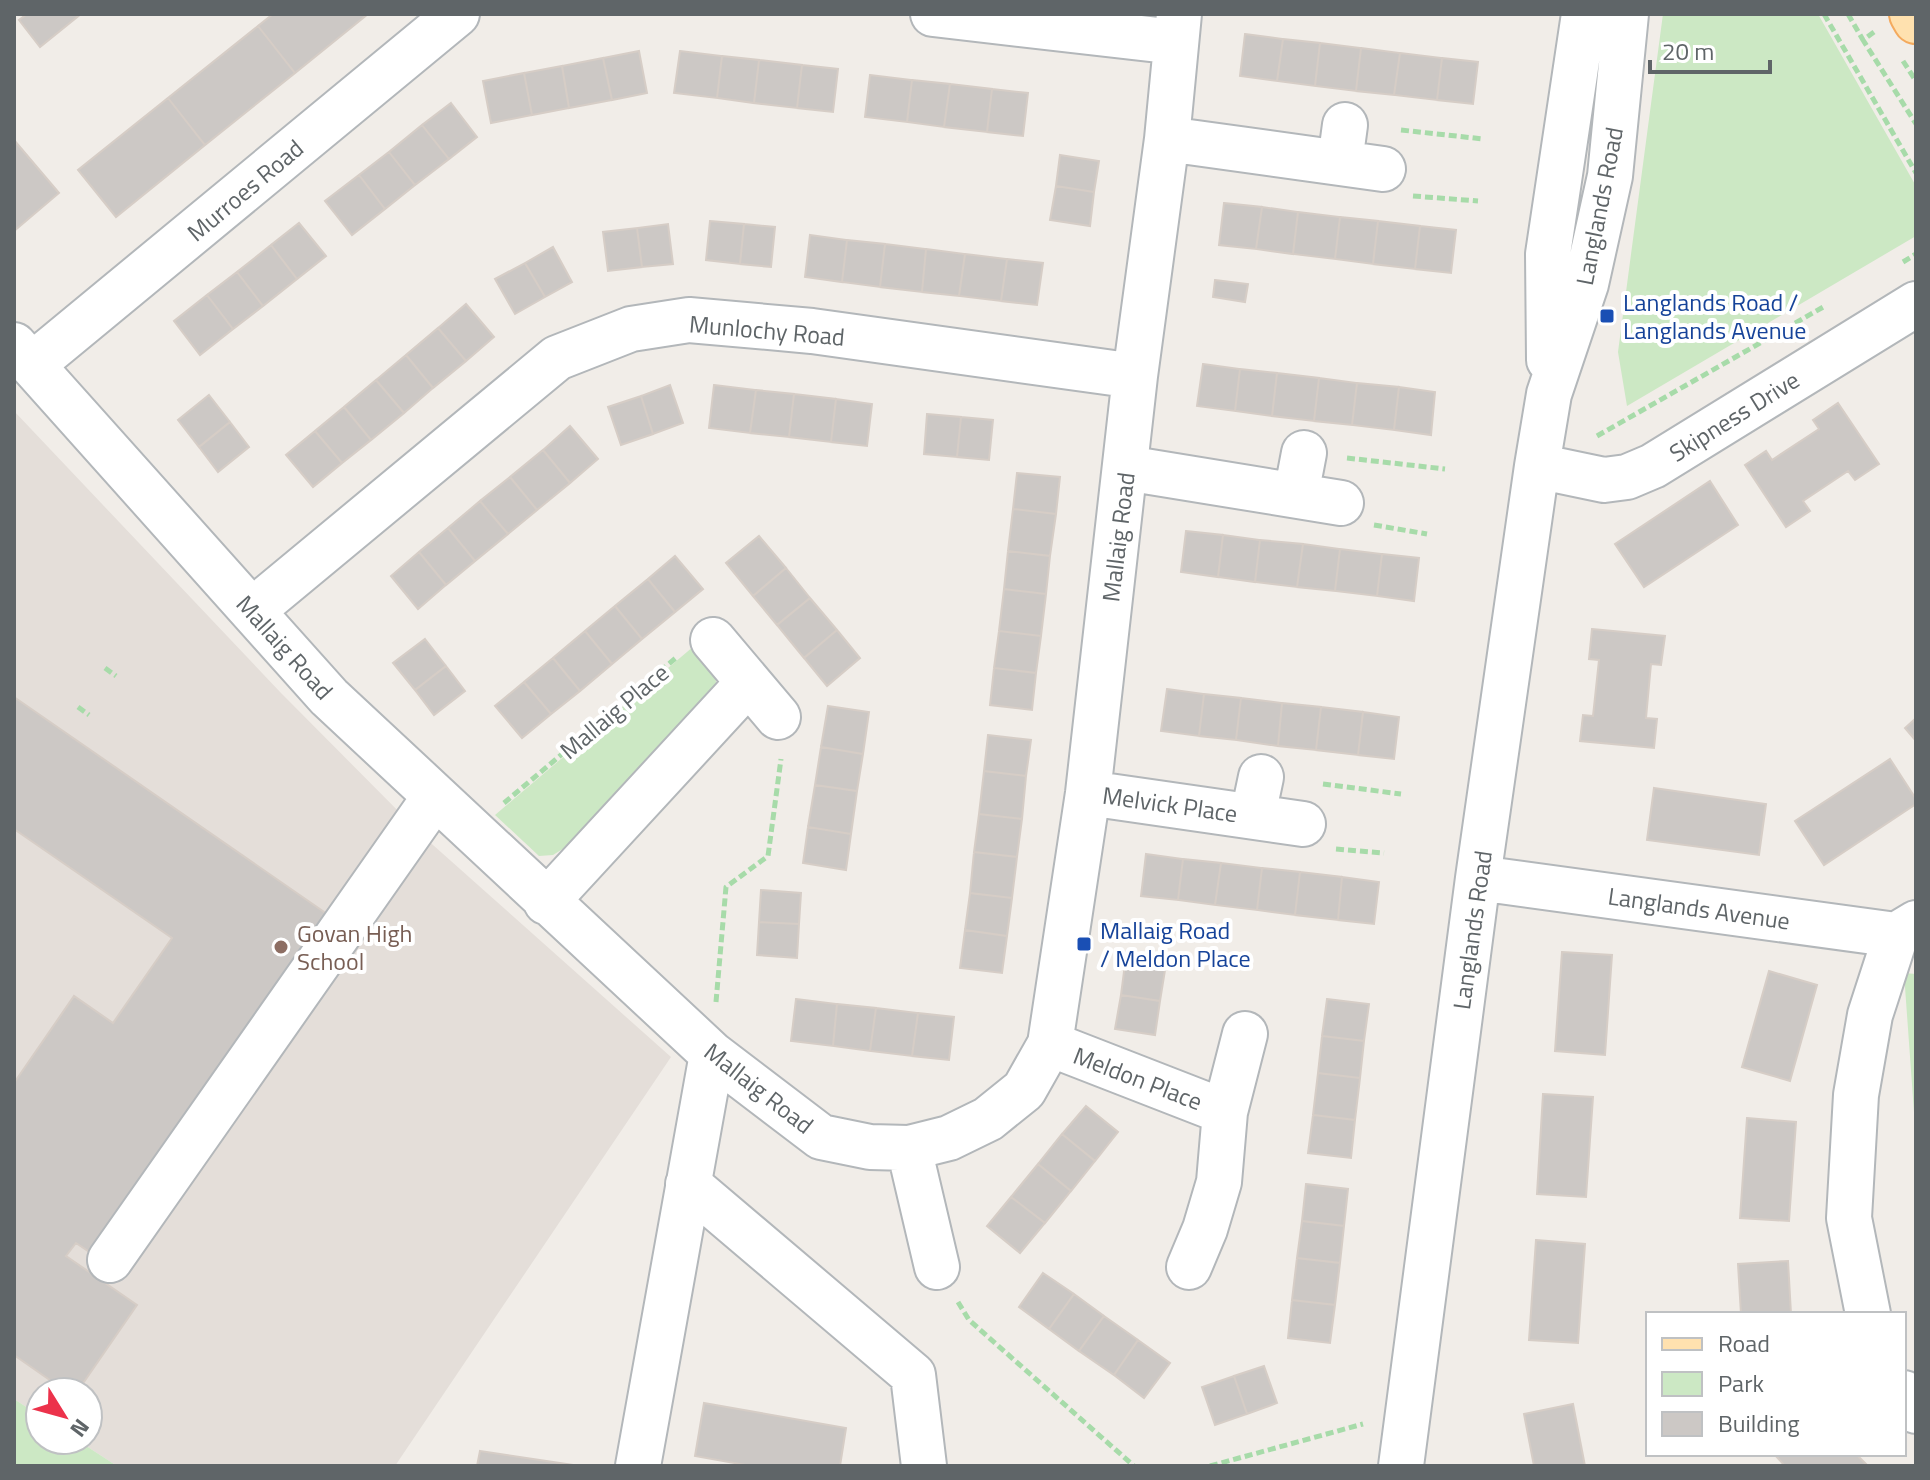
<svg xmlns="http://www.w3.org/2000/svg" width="1930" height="1480" font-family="'Titillium Web',sans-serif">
<rect width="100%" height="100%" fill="#f1ede8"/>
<path fill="#e4ded9" d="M14,411L281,693L424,837L671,1057L395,1466H117L77,1440H88V1392H40V1416L14,1399Z"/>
<path fill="#cce8c4" d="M1663,14H1818L1916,186V236L1627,406L1618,352Z
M694,646C705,659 718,670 716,688L577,840L553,855L539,856L495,815Z
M1904,973L1916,974V1140Z
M14,1399L40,1416V1440H77L117,1466H14Z"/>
<path fill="#ccc8c5" stroke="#d6cdc6" stroke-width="2" d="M27,14H81L40,47L19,20Z
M273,14H368L295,73L258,26Z
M258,26L295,73L205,145L168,98Z
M1245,34L1283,39L1277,81L1240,76Z
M1283,39L1320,43L1315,86L1277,81Z
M1320,43L1361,48L1356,91L1315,86Z
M1361,48L1400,53L1394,95L1356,91Z
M639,51L647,93L612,100L603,58Z
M680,51L722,56L717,98L674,93Z
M1400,53L1442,58L1437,100L1394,95Z
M722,56L759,60L754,103L717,98Z
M603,58L612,100L569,108L562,66Z
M1442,58L1478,62L1473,104L1437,100Z
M759,60L802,65L797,108L754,103Z
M802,65L838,69L833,112L797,108Z
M562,66L569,108L532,115L524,73Z
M524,73L532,115L491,123L483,81Z
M870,75L912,80L907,122L865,117Z
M912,80L950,84L944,127L907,122Z
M950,84L992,89L987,132L944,127Z
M992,89L1028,93L1023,136L987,132Z
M168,98L205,145L116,217L78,170Z
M451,103L477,137L449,159L422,125Z
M422,125L449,159L415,185L389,152Z
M14,140L59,193L14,231Z
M389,152L415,185L385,209L359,175Z
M1060,155L1099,161L1094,192L1056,186Z
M359,175L385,209L352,235L325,201Z
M1056,186L1094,192L1090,226L1050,220Z
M1224,203L1262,207L1256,249L1219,245Z
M1262,207L1298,212L1293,254L1256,249Z
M1298,212L1340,217L1335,259L1293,254Z
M1340,217L1378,221L1373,264L1335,259Z
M710,221L744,224L740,264L706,260Z
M1378,221L1420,226L1415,269L1373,264Z
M299,223L326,256L297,279L271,245Z
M668,224L673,264L642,267L637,228Z
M744,224L775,227L771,267L740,264Z
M1420,226L1456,230L1451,273L1415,269Z
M637,228L642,267L608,271L603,232Z
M810,235L847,240L842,282L805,277Z
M847,240L885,244L880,287L842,282Z
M885,244L926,249L922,292L880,287Z
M271,245L297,279L263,306L237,272Z
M553,247L572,282L545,297L525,263Z
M926,249L965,254L959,296L922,292Z
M965,254L1007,259L1001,301L959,296Z
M1007,259L1043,263L1037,305L1001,301Z
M525,263L545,297L515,314L495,279Z
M237,272L263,306L233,329L207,295Z
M1215,280L1248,284L1245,302L1213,297Z
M207,295L233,329L200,355L174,321Z
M466,304L494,337L466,361L438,328Z
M438,328L466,361L433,388L406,355Z
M406,355L433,388L404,413L376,380Z
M1203,364L1240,369L1235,411L1197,406Z
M1240,369L1277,373L1272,416L1235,411Z
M1277,373L1319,378L1314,421L1272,416Z
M1319,378L1357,383L1352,425L1314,421Z
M376,380L404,413L371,440L344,407Z
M1357,383L1399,387L1394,430L1352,425Z
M670,385L683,423L653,434L641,396Z
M714,385L756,390L750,433L709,428Z
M1399,387L1435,392L1431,435L1394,430Z
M756,390L794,394L789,437L750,433Z
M794,394L836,399L831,442L789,437Z
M209,395L230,422L199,447L178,420Z
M641,396L653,434L621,445L608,407Z
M836,399L872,404L867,446L831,442Z
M1838,403L1879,464L1855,480L1848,471L1803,501L1810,511L1786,527L1745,465L1766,451L1772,460L1819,429L1813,420Z
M344,407L371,440L342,463L315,431Z
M927,414L961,417L957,457L924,454Z
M961,417L993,420L989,460L957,457Z
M230,422L249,447L218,472L199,447Z
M570,426L598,459L570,483L543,450Z
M315,431L342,463L313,487L286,455Z
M543,450L570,483L537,510L510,477Z
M1017,473L1060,477L1056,514L1013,509Z
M510,477L537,510L508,534L480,501Z
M1710,481L1738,525L1644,587L1615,544Z
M480,501L508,534L475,561L448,528Z
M1013,509L1056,514L1050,556L1008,551Z
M448,528L475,561L446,585L419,552Z
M1186,531L1223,535L1218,577L1181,572Z
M1223,535L1260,540L1255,582L1218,577Z
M759,536L786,568L753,596L726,563Z
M1260,540L1303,544L1297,587L1255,582Z
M1303,544L1340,549L1335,591L1297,587Z
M1340,549L1382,554L1377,596L1335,591Z
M1008,551L1050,556L1046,594L1004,589Z
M419,552L446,585L418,609L391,576Z
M1382,554L1419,558L1414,601L1377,596Z
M675,556L703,589L675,612L648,579Z
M786,568L810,598L777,625L753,596Z
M648,579L675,612L642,639L615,606Z
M1004,589L1046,594L1041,636L999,631Z
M810,598L837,630L804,658L777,625Z
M615,606L642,639L612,664L585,631Z
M1592,629L1665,636L1661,665L1651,664L1646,718L1657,719L1654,748L1580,741L1583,715L1593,716L1599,660L1589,659Z
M837,630L860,658L827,686L804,658Z
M585,631L612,664L580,691L553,658Z
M999,631L1041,636L1036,673L994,668Z
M425,639L446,666L415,690L393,663Z
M553,658L580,691L551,714L524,682Z
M446,666L465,691L434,715L415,690Z
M994,668L1036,673L1032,710L990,705Z
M524,682L551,714L522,738L495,706Z
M1167,689L1204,694L1199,736L1161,731Z
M1204,694L1241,698L1236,740L1199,736Z
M14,697L327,914L91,1253L76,1243L66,1256L137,1305L77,1392H67L14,1355V1083L74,996L113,1023L172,938L14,829Z
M1241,698L1282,703L1278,746L1236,740Z
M1282,703L1321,707L1316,750L1278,746Z
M828,706L869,712L863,754L821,747Z
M1321,707L1363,712L1358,755L1316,750Z
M1363,712L1399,717L1394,759L1358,755Z
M1916,718V741L1905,728Z
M988,735L1031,740L1026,776L984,771Z
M821,747L863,754L857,791L815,785Z
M1890,759L1916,799V804L1824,865L1795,821Z
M984,771L1026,776L1022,819L979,814Z
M815,785L857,791L851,834L808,827Z
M1654,788L1766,804L1759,855L1647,840Z
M979,814L1022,819L1017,857L974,852Z
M808,827L851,834L846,870L803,863Z
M974,852L1017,857L1012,898L970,893Z
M1146,854L1183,859L1178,900L1141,896Z
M1183,859L1221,863L1215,905L1178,900Z
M1221,863L1262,868L1257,910L1215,905Z
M1262,868L1300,872L1295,915L1257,910Z
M1300,872L1342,877L1338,920L1295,915Z
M1342,877L1379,882L1374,924L1338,920Z
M761,890L801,893L799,924L759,922Z
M970,893L1012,898L1007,936L965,930Z
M759,922L799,924L797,958L757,955Z
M965,930L1007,936L1002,973L960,968Z
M1562,952L1612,955L1605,1055L1555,1051Z
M1125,964L1165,970L1160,1001L1121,995Z
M1769,971L1817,985L1790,1081L1742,1067Z
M1121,995L1160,1001L1155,1035L1115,1029Z
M796,999L837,1004L833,1046L791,1041Z
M1327,999L1369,1004L1364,1041L1322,1036Z
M837,1004L876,1008L870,1051L833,1046Z
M876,1008L918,1013L912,1056L870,1051Z
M918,1013L954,1017L949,1060L912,1056Z
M1322,1036L1364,1041L1360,1078L1318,1073Z
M1318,1073L1360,1078L1355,1120L1313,1115Z
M1543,1094L1593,1097L1586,1197L1537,1194Z
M1086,1106L1118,1132L1095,1161L1062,1134Z
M1313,1115L1355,1120L1351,1158L1308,1153Z
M1747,1118L1796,1122L1789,1221L1740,1218Z
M1062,1134L1095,1161L1071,1191L1038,1164Z
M1038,1164L1071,1191L1045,1223L1011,1197Z
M1306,1184L1348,1189L1344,1226L1302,1221Z
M1011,1197L1045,1223L1020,1253L987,1226Z
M1302,1221L1344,1226L1340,1263L1297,1258Z
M1536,1240L1585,1244L1578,1343L1529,1340Z
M1297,1258L1340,1263L1335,1305L1292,1300Z
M1788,1261L1791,1314H1741L1738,1264Z
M1043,1273L1074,1294L1049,1329L1019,1307Z
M1074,1294L1104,1316L1079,1351L1049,1329Z
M1292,1300L1335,1305L1330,1343L1288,1338Z
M1104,1316L1138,1340L1114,1375L1079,1351Z
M1138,1340L1170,1363L1144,1398L1114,1375Z
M1264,1366L1277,1403L1247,1414L1234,1376Z
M1234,1376L1247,1414L1215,1425L1202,1387Z
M704,1403L846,1428L840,1466H751L695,1456Z
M1573,1404L1585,1466H1534L1524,1414Z
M480,1451L580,1466H477Z
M1774,1454H1856L1868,1466H1785Z"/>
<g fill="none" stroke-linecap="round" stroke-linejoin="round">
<g stroke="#b3b7ba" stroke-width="48">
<path id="minor" d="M933,14L1176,42
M1167,139L1383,169
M1340,162L1345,125
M14,345L329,697L712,1054L821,1137L870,1147L909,1148L949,1138L988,1119L1024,1090L1050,1044L1088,793L1135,376L1167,139L1179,14
M1549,360L1548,254L1584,14
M32,365L457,14
M1537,466L1604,480L1627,477L1653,466L1916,304
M1126,468L1341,503
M1296,495L1304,453
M253,610L557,358L631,329L689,320L812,331L1135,376
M713,640L778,717
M1088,793L1303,824
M1253,815L1261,777
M1478,878L1896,935L1916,923
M546,902L748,683
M1050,1044L1225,1112
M909,1148L937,1267
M688,1184L913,1375L924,1466
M110,1260L434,798
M1189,1267L1205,1229L1219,1182L1225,1112L1245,1034
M1868,1314L1849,1218L1856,1095L1870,1015L1896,935
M1904,1393L1916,1411
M638,1466L712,1054
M1401,1466L1478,878L1537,466L1549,394L1586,284L1610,176L1626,14"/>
</g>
<g stroke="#f4aa5e" stroke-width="48">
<path id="major" d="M1912,14L1916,21"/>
</g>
<path stroke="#a7dba9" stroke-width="5" stroke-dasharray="8 4" stroke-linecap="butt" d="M1824,14L1916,173
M1848,14L1863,40
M1874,32L1863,40L1916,124
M1903,61L1916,81
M1401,130L1483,139
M1413,196L1478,201
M1903,262L1916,254
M1597,436L1825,306
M1347,458L1445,469
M1374,525L1427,534
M105,668L116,676
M78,707L89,715
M1323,784L1401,794
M504,803L677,657
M1336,849L1384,853
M716,1002L726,887L768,856L781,759
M958,1302L969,1320L1134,1466
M1210,1466L1363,1424"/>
<use href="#minor" stroke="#fff" stroke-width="44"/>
<use href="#major" stroke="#ffe1af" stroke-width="44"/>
</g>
<g fill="#1a4fb4" stroke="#fff" stroke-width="3">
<rect x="1599" y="308" width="16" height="16" rx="4"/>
<rect x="1076" y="936" width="16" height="16" rx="4"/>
</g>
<circle fill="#8d6e63" stroke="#fff" stroke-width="3" cx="281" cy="947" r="8"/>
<g text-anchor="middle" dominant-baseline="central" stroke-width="8" stroke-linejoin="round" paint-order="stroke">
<g font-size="24" fill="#5f6568" stroke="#fff">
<text transform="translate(245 190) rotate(-40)">Murroes Road</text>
<text transform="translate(1599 206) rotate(-79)">Langlands Road</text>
<text transform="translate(767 330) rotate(5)">Munlochy Road</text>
<text transform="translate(1734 416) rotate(-32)">Skipness Drive</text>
<text transform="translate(1118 537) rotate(-83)">Mallaig Road</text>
<text transform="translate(285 647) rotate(48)">Mallaig Road</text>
<text transform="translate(614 711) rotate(-40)">Mallaig Place</text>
<text transform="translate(1170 804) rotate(8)">Melvick Place</text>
<text transform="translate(1699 908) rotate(8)">Langlands Avenue</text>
<text transform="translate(1472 930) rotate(-82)">Langlands Road</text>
<text transform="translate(1138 1078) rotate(21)">Meldon Place</text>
<text transform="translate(759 1088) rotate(38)">Mallaig Road</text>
</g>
<g font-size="24" fill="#164399" stroke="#fff" text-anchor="start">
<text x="1623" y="302">Langlands Road /<tspan x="1623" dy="28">Langlands Avenue</tspan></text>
<text x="1100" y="930">Mallaig Road<tspan x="1100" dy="28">/ Meldon Place</tspan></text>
</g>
<g font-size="24" fill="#785e54" stroke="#fff" text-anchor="start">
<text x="297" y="933">Govan High<tspan x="297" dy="28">School</tspan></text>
</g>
</g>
<rect width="1930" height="1480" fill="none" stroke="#5f6568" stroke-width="32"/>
<rect x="1646" y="1312" width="260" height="144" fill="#ffffff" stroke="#bfc1c3" stroke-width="2"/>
<rect x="1662" y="1338" width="40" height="12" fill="#ffe1af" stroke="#bfc1c3" stroke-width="2"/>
<text x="1718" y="1352" font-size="24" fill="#5f6568">Road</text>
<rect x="1662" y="1372" width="40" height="24" fill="#cce8c4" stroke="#bfc1c3" stroke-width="2"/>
<text x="1718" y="1392" font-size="24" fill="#5f6568">Park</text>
<rect x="1662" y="1412" width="40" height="24" fill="#ccc8c5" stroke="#bfc1c3" stroke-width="2"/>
<text x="1718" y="1432" font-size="24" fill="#5f6568">Building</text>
<g transform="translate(64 1416) rotate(127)"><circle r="38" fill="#ffffff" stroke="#bfc1c3" stroke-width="2"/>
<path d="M0-6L14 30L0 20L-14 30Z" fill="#ec324b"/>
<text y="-12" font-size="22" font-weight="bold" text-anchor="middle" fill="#5f6568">N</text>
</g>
<path d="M1650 60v12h120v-12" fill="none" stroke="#5f6568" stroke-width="4"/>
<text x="1662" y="60" font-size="24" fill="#5f6568" stroke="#ffffff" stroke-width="6" paint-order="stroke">20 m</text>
</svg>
